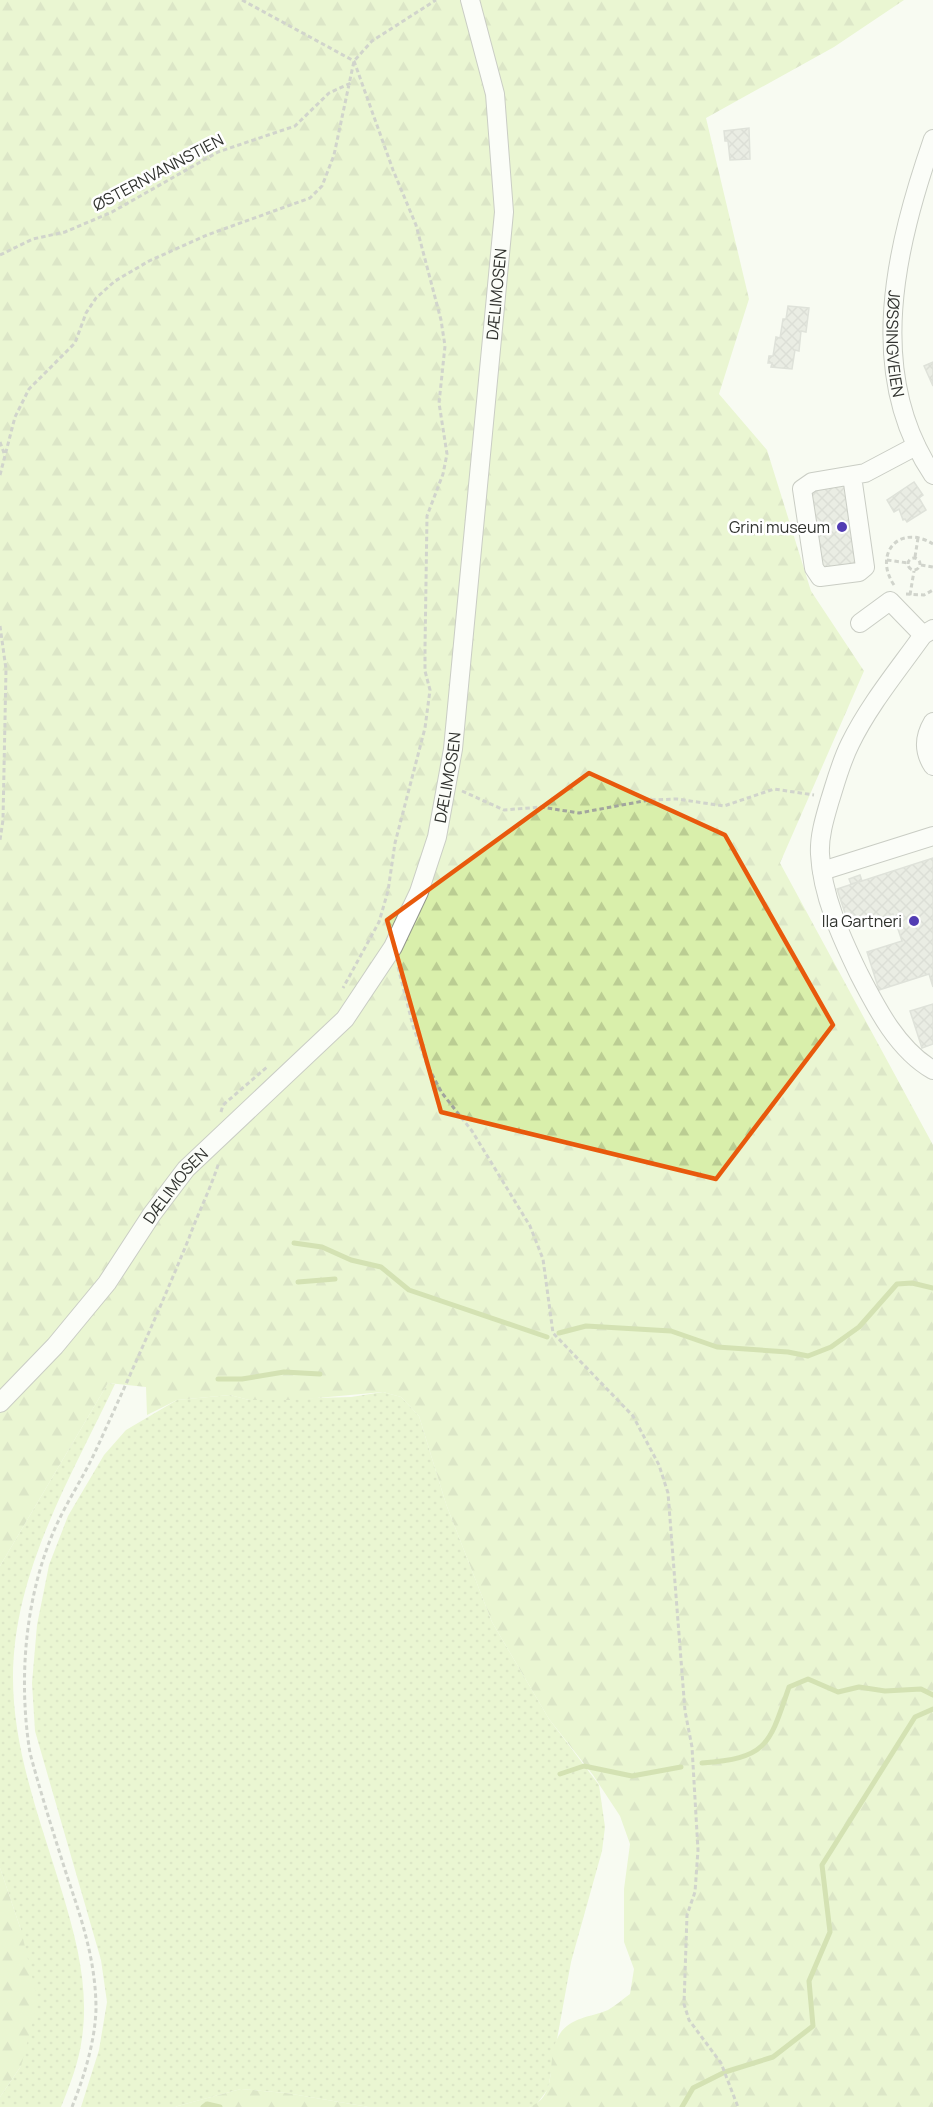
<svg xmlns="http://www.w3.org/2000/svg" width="933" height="2107" font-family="Manrope,sans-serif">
<defs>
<pattern id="grass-dots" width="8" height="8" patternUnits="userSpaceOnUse" patternTransform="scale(1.5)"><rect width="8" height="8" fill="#d9efab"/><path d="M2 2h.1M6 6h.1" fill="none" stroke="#bbcd93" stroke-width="1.8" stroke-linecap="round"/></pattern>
<pattern id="forest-firs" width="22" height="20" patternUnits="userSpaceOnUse" patternTransform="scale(1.5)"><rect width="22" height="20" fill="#d9efab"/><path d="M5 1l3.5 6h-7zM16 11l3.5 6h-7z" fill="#bbcd93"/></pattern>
<pattern id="building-cross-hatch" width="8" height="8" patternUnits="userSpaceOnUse" patternTransform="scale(1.5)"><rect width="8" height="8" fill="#d9dcd3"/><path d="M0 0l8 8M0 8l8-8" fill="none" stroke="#bbbdb5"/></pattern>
</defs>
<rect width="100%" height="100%" fill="#f8fbf2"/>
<path fill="url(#grass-dots)" d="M108,1383L115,1384C71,1477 13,1572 13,1678C13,1752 42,1825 63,1895C77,1942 89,1988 82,2038C79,2062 70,2085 61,2107H0V2097L21,2066V1930L0,1868V1566Z
M383,1392L401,1397L419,1416L446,1504L492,1622L549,1719L599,1785L605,1827L602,1851L571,1962L548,2089L536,2105L529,2107H369L286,2093L241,2089L174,2107H81L99,2050L107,2002L101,1960L35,1731L32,1683L37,1625L49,1565L68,1516L104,1455L126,1430L177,1400L230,1395L249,1400L351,1397Z"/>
<path fill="url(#forest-firs)" d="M0,0H904L834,47L706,118L749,299L719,394L767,450L811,591L864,671L780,863L933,1145V2107H529C559,2097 546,2061 557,2039C567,2017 589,2018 608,2010C615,2006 623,1999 630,1994L634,1969L624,1942V1889L630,1844L620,1816L593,1775L549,1719L492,1622L446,1504L419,1416L401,1397L383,1392L295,1400H249L230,1395L177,1400L147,1415L146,1387L108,1383L0,1566Z
M0,1868L21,1930L38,2002L21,2066L0,2097Z
M241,2089L286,2093L369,2107H174Z"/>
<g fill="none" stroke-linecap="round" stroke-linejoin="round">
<path stroke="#a8c367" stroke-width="5" d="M294,1243L322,1247L351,1260L381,1267L409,1290L547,1337
M298,1282L335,1279
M559,1333L586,1326L671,1331L717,1347L788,1352L808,1356L831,1347L859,1327L897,1284L912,1283L933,1288
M218,1379H242L284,1372L320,1374
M702,1763C767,1758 769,1746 789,1687L808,1679L838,1692L859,1687L885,1691L921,1689L933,1695
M560,1774L584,1766L632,1776L681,1767
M203,2107L207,2104L220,2107
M682,2107L693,2088L725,2072L773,2057L813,2026L809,1981L830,1932L822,1865L915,1717L933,1709"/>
</g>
<path fill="url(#building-cross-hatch)" stroke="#c1c4bc" stroke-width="1.5" d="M749,128L750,159L730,160L728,141H725L724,131Z
M788,306L809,308L806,332L801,331L799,351L795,350L792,369L771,367L772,363H768L769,356H773L776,337L780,338L783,319H786Z
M933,362V386L924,366Z
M914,482L923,495L919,498L926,510L907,522L905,519L903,520L899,509L894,512L887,500Z
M845,485L857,568L822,573L810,490Z
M933,858V987L929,974L879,990L867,952L902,941L893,914L850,928L837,889Z
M860,875L862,881L851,884L849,879Z
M933,1004V1044L922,1048L910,1011Z"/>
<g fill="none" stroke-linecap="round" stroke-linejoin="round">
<g stroke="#92958d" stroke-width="20">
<g id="minor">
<path id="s1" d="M933,139C896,246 864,373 933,475"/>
<path d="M852,476L865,567L859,572L820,577L814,568L802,489L812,482L865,473L916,446"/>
<path d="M860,623L890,601L923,635"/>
<path d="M933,629L923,635C898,670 869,705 850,744C841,762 836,781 830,800C825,817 819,836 820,854C822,895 841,937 859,974C877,1009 898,1050 933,1070"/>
<path d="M933,722C924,737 923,751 933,766"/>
<path d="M822,871L933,836"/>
<path id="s2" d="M0,1403L55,1346L107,1283L152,1214L186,1169L345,1019L393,947L419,892L437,837L453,749L504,212L495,94L470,0"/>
</g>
</g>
<path stroke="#a2a59e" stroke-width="3" stroke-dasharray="4.5 3" stroke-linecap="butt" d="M242,0L354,61L393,170L416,225L441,320L445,346L439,403L447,454L443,474L427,516L425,648V671L430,690L425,728L395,843L388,891L379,922L343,988
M0,255L33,239L65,232L112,212L218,152L295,126L329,93L351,83
M0,442L4,453
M0,475L15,417L29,389L75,343L86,313L96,298L115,281L149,261L207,235L310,198L322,186L334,155L354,61L372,41L436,0
M915,557L918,538
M908 564a6 6 0 1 1 12 0a6 6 0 1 1-12 0Z
M887,560L908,563
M921,565L933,567
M894,585C873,554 899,523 933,544
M906,594L924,595L933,590
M910,595L914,571
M0,626L6,669L3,820L0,840
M462,791L504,810L541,807L579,813L649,800L677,799L724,806L774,789L814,795
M398,967L413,1026L427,1065L442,1093L472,1131L530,1226L543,1259L553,1333L633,1416L659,1465L668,1493L685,1711L692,1747L698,1850L695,1892L687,1915L684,2004L689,2020L721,2063L738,2107
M221,1112L223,1105L267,1067
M72,2107C84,2077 95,2042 96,2009C96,1962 82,1920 67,1876C54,1835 41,1794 30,1753C18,1679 25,1595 56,1526C68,1500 84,1476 96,1450C128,1380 160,1309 189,1238C198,1213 211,1188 219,1162"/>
<use href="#minor" stroke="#fff" stroke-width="18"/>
</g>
<path d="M0 0H933V2107H0ZM589,773L725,835L833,1025L716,1179L441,1112L387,920Z" fill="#f8fbf2" fill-opacity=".55" fill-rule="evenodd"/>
<path fill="none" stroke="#e8590c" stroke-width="4.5" stroke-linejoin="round" d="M589,773L725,835L833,1025L716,1179L441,1112L387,920Z"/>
<g fill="#523cb3" stroke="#fff" stroke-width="2">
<circle cx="842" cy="527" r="6"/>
<circle cx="914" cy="921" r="6"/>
</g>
<g text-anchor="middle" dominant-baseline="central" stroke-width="5" stroke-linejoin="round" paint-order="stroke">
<g font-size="16" fill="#30322e" stroke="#fff">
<text transform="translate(158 172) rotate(-28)">ØSTERNVANNSTIEN</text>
<text stroke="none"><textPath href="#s2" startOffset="1270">DÆLIMOSEN</textPath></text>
<text stroke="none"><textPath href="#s1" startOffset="210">JØSSINGVEIEN</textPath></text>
<text stroke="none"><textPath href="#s2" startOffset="784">DÆLIMOSEN</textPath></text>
<text stroke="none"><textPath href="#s2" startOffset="280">DÆLIMOSEN</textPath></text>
</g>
<g font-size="16" fill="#30322e" stroke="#fff" text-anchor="end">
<text x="830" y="527">Grini museum</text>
<text x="902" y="921">Ila Gartneri</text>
</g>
</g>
</svg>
